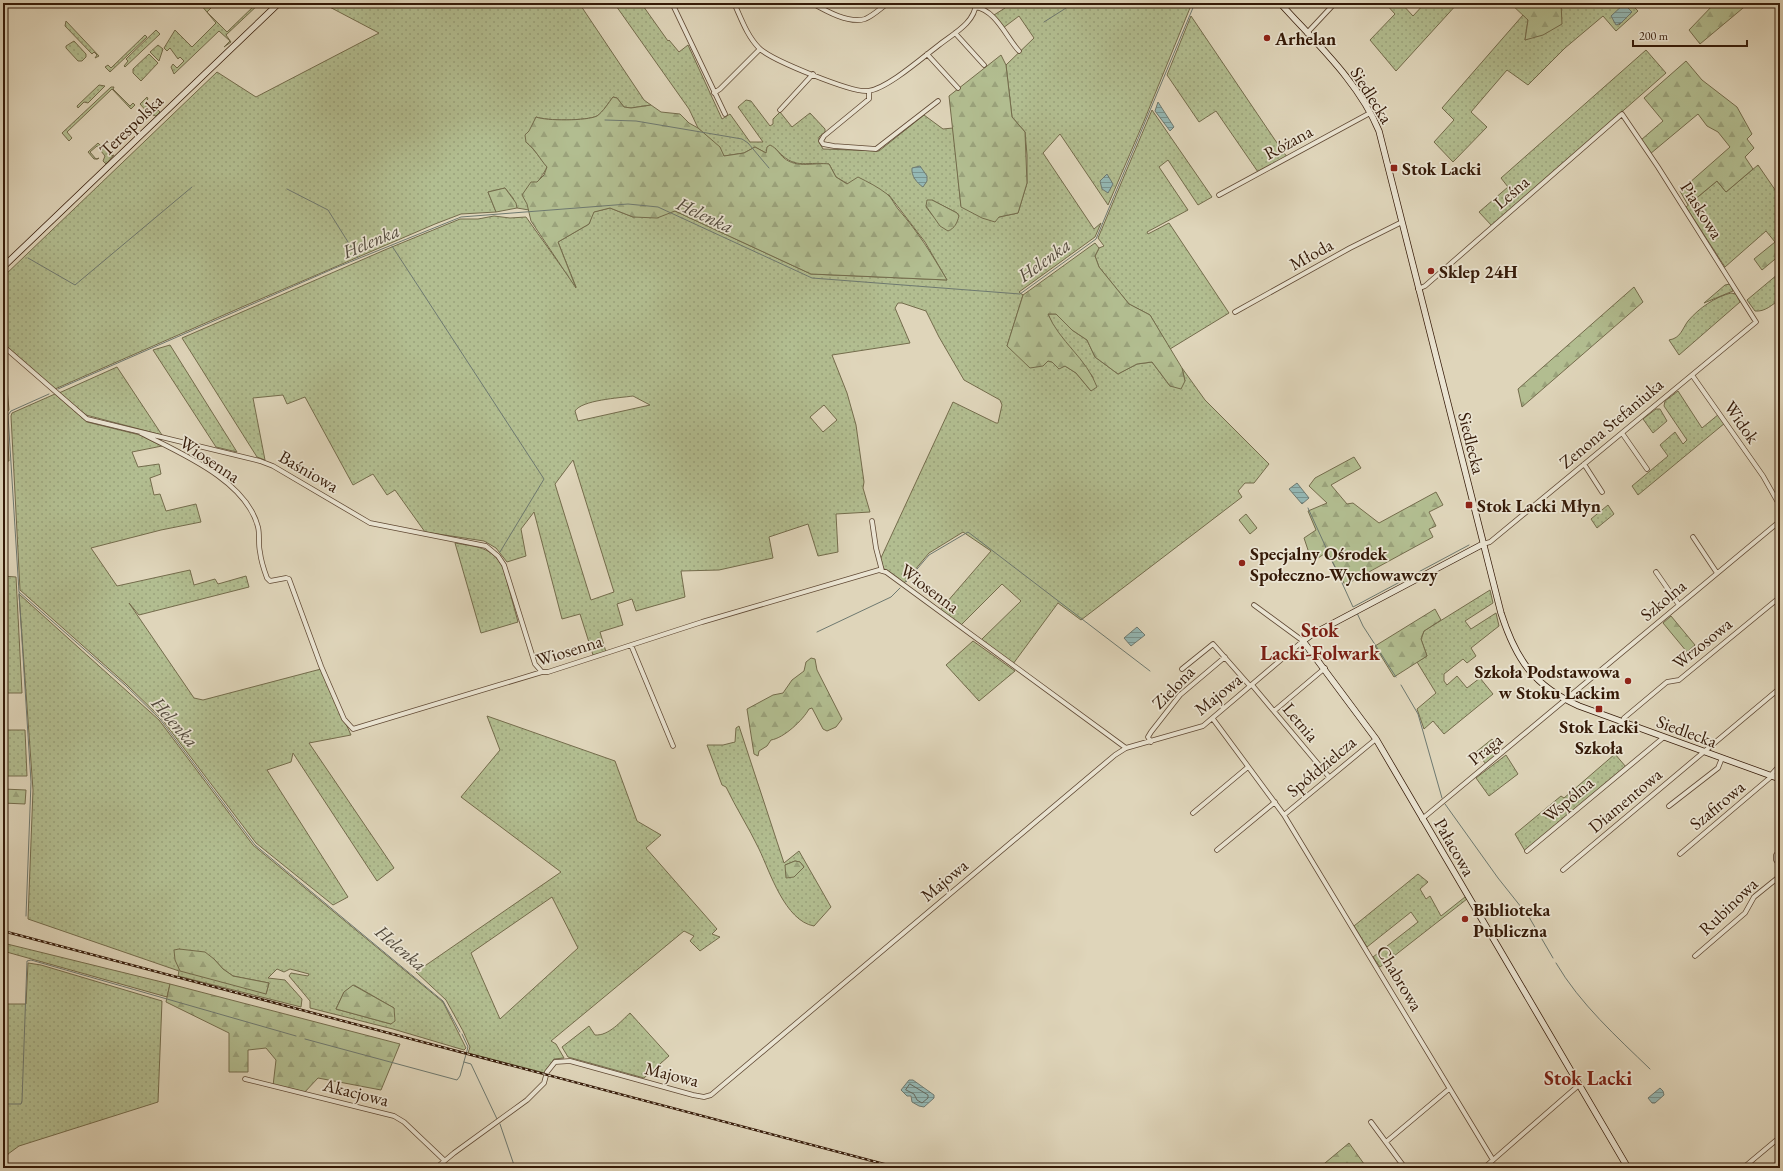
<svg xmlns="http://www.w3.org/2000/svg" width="1783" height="1171" font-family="'EB Garamond',serif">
<defs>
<pattern id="grass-dots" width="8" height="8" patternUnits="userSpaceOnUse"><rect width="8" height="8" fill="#b2bd90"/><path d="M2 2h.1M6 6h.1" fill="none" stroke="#9aa27b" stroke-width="1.8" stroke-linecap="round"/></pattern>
<pattern id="forest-firs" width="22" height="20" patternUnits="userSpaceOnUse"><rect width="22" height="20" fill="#b2bd90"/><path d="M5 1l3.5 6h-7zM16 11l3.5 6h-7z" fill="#9aa27b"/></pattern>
<pattern id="water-rules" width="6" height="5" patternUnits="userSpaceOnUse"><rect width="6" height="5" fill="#94b8b5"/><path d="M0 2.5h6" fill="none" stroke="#7a9591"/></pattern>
</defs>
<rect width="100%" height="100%" fill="#dfd5ba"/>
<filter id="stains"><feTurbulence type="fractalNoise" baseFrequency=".005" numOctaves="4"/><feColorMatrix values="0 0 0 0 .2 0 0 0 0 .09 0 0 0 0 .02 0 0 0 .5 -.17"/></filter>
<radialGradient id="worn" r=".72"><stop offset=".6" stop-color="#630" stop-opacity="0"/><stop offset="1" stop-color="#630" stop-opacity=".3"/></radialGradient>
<path fill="url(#grass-dots)" stroke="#746c4c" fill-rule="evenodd" d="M257,3H260L226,35L231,42L224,47L230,41L219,31L174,74L171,67L173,64L177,68L184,61L180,57L178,59L170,48L167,51L164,48L175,30L192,47L216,23L201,5L212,7L207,12L227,32Z
M322,3H409L415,6L418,3H579L644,100L651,105L631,108L624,107L617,98L613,97C609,102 603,112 597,116C587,121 546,121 536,117L526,142C536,151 539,157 547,167C541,180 525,194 529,210L517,208L513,198L505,188L488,192L496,212L461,214L435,224L242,307L55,389L3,343V277L217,72L256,97L379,33Z
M614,3H641L668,41L669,40L679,52L688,45L722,119L730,114L750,142H763L738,107L746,100L751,101L770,126L773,124V119L780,112L792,127L810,113L825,129V132L819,137V142L823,149L879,151L924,115L943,129L953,128L961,206L999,217L1018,213L1027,183V155L1025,132L1012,117L1006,65L1034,38L1019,16L1003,28L994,15L1005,8L1002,3H1192L1144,121L1108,205L1060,134L1043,153L1094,229L1101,223L1095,237L1019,292L1023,295L1007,346L1052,362L1059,368L1065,366L1076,373L1091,391L1093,377L1054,328L1048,314H1056L1072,330L1087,340L1095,357L1118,374L1137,364L1152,362L1170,386L1185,381L1182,368L1205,400L1269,464L1254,483H1245L1238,491L1242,497L1081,620L1058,603L1013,664L981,640L1021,601L1002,584L961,625L940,610L991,551L963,532L929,553L904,583L884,569L880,560L953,402L996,423H998L1002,405L1000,400L964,380L939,337L926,311L902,303H898L895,308L910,343L832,355L847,393L856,425L864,482L863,488L870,512L836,514L838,552L818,556L808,524L769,537L773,558L719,570L681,571L685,597L636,611L632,599L617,604L623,625L600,632L606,652L593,655L580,614L562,619L534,512L521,529L526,556L507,562L496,548L484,541L425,532L395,490L387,495L373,474L353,485L305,397L287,404L283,395L253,398L265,460L257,457L182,338L387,249L460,219H478L494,216L510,218L526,217L576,287L558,242L589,224L593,212L610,208L633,217L675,211L811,274L947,280L925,242L889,195L848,184L836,177L829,164C803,161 795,171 775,148L766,153L755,147L744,153L724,156L719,147L698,128L689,109ZM932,200L957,213L959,216H933L926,207ZM633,396L650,405L578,421L575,411C582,400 619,398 633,396ZM824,405L837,420L823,432L810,417ZM573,460L614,592L591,600L555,484Z
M1385,3H1401L1413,16L1425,3H1458L1396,71L1370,40L1395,14Z
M1561,3H1630L1638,11L1616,31L1603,16L1565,48L1528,85L1507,70L1471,112L1487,127L1453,162L1434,142L1454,120L1442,108L1523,15L1528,20L1525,40L1561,24ZM1624,4L1631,12L1619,25Z
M1191,16L1275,140L1287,157L1258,172L1216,111L1199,122L1167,75Z
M66,21L99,56L95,58L97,55L94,52L92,54L65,26Z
M156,30L160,34L125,67L124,66L128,61L126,59Z
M145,35L147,37L110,72L105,67L108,65L111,68Z
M74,41L86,54V57L82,61H78L66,48V46Z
M158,45L163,49L159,61L150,52Z
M1646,50L1666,73L1492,226L1479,212L1508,187L1501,178Z
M149,54L158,63L141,81L133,73V69Z
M99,85L105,86L88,103L84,102L78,108L77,106Z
M111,87H114L113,89L130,106L133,103L135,105L131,109L112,89L67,132L72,138L69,141L62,133Z
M147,97L148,99L146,101L156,112L158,110L160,112L156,116L149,114L140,104Z
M1152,110L1212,197L1198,205L1168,160L1159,167L1188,210L1147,232L1148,234L1169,223L1229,313L1170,349L1150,315L1129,304L1099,267L1095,256L1099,248L1104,246L1098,238Z
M98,143L111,156L114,155L106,164L103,161L105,156L97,146L90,152L96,159L99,158L98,159H94L88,152Z
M1758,165L1780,197V238L1775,242L1766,231L1725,267L1686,207L1717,181L1726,192Z
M1778,274L1780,277V299C1772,305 1765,312 1755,311L1747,300Z
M1730,284L1733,291L1704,303L1725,285Z
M1731,293L1736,294L1740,302L1679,355L1669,340C1681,338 1682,329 1688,321C1699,308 1715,297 1731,293Z
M170,345L237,452L216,447L153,350Z
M3,366H5L9,410L6,413L9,461H3Z
M117,367L162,435L86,415L59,393Z
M1678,391L1702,428L1719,414L1725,423L1638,495L1632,486L1668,456L1660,445L1675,432L1683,444L1687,440L1664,406L1665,401Z
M55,394L87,422L140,435L162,446L132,452L138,467L159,464L161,474L150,478L154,495L160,494L166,511L196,504L201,522L161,530L91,548L117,586L190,570L194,585L215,579L218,584L246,576L249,587L139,615L129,603L194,698L203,700L321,669L351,735L309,743L394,868L377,881L293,753L291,762L267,770L348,897L333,905L256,843L161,718L126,684L20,590L11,416L12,413Z
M1656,409H1660L1667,421L1653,433L1643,419Z
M1608,505L1614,514L1597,528L1591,519Z
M455,543C476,547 491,546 503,567L518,622L481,633Z
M3,576L16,577L22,693H3Z
M1490,590L1493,603L1465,621L1471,629L1496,613L1499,626L1471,648L1476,656L1467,663L1463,659L1444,674V681L1447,685L1457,676L1467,688L1480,678L1493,694L1444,734L1433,721L1424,729L1417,709L1436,693L1417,662L1427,656L1421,639L1424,631Z
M19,594L159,720L253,845L443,1002L466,1048L464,1050L393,1029L310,1008V1001L289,976L291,973L308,976L309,974L290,969L284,972L277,969L268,978L285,980L302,999L301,1007L178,976L179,971L28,919L33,790ZM179,949L214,959L223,969L233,976L269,983L266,994ZM354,985L394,1008L391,1024L336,1009L344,992Z
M973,641L1015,671L979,701L946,665Z
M487,716L615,761L637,821L661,835L646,848L717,929L712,934L720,937L700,951L690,941L694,936L684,931L551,1041L556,1044L564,1058L554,1059L545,1073L468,1053L470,1047L463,1031L446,1000L416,972L561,872L461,797L500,750ZM552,897L578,948L500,1019L471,953Z
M739,726L784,863L799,851L831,907L814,926C785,921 770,872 759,849C749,828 736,808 726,787L722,785L707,745H723L735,742L736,728ZM795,861L800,862L804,867L794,877L785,865Z
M3,730H25L27,776H3Z
M1492,739L1502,751L1486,764L1476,752Z
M1615,754L1626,767L1525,851L1515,834L1561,796L1564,798Z
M1506,755L1518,774L1489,796L1476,778Z
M1418,874L1428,882L1420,889L1426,899L1430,896L1441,916L1465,897L1467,899L1380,967L1373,957L1418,922L1411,912L1367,947L1354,926Z
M3,943L170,984L167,997L3,951Z
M28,963L41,965L162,1001L158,1102L19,1146L8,1154L3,1168V1004H26Z
M630,1013L669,1056L644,1078L568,1057L562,1047L589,1026L595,1035C609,1036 621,1021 630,1013Z"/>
<path fill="url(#forest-firs)" stroke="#746c4c" d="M1510,3H1561L1562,24L1543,35L1525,40L1528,20Z
M1715,3H1749L1700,44L1689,30Z
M1001,55L1006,65L1012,117L1025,132L1027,183L1018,213L999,217L995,222L982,218L961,207L949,96Z
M1686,61L1702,80L1737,107L1752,134L1747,139L1754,148L1745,157L1753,169L1726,192L1717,181L1688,205L1680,191L1730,147L1718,132L1707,126L1698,114L1650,154L1641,140L1663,121L1644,98Z
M613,97L617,98L624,107L631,108L651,105L661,112L680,114L689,123L698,128L720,147L724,156L744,153L755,147L766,153L767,147L770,145C777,148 779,154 784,158C797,169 815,162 829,164L836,177L847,184L858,177C868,182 878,187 887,194C892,198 894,204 898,209C919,233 931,253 947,280L811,274L675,211L657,218L633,217L610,208L594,212L589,224L558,242L576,288L531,221L527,204L522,195L531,182H537L544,175L547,167C539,158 536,150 526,142L525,135L529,131L536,117C546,121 587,121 597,116C603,112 609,102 613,97Z
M505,188L516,203L517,208L496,212L488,192Z
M927,200H932L957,213L959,216C957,223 955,228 948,231L940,226L926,206Z
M1780,238V255L1762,270L1754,259Z
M1095,243L1099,248L1095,256L1099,267L1129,304L1150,315L1182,368L1185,381L1181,389L1170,386L1152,362L1137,364L1118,374L1095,357L1087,340L1072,330L1056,314H1048C1059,341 1087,359 1097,387L1091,391L1076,373L1065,366L1059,369L1052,362L1048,361L1043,366L1030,368L1007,346L1023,295Z
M1634,287L1643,302L1522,407L1518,389Z
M1354,457L1361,468L1331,485L1347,504L1353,503L1379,523L1436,492L1443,505L1429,512L1436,526L1429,529L1433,537L1345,585L1327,552L1312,562L1304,538L1316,530L1308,511L1327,503L1309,486L1315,478Z
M1435,609L1441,620L1424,631L1421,639L1427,656L1394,677L1375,646Z
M1671,616L1695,645L1687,652L1663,623Z
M811,658L815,659L817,670L842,719L836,727L827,731L823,729L812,708L809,709C803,720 784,738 771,740L767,746L759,751L758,756L754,754L747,709L773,695L783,693L792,680L804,671L806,662Z
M3,789L26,790L25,804L3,803Z
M795,861L800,862L804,867L794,877L786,878L785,865Z
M179,949L205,952L214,959L223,969L233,976L269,983L266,994L180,971L175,960L174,950Z
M170,984L400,1044L381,1090L318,1078L303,1094L273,1086L276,1060L266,1048L248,1050V1072H229V1033L166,1002Z
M353,985L394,1008L395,1021L391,1024L336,1009L344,992Z
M1349,1143L1367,1168H1319Z"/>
<path fill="#b2bd90" stroke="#746c4c" d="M1246,514L1257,528L1250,534L1239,520Z"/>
<path fill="url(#water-rules)" stroke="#6e7970" d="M1624,4L1632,12L1621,23L1616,25L1611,16Z
M1158,102L1174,127L1170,131L1155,111Z
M920,166L927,176V181L923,187C917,183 911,176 912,168Z
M1107,174L1113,184L1108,193L1102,189L1100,181Z
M1297,483L1309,498L1302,504L1289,489Z
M1137,627L1145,635L1131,646L1124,638Z
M909,1080H913L934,1095V1098L924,1107L919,1106L912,1102L911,1096H907L901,1090Z
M1660,1088L1663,1091L1664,1095L1655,1103H1652L1648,1098Z"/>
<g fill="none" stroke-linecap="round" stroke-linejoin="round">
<path stroke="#64695e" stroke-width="1" d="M910,1084L928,1095V1098L922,1103L917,1100L914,1094L906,1090Z"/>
<path stroke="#6e7970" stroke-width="1" d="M1633,3L1636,6
M1044,22L1074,3
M605,120L636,121L742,139L748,143L769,168
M287,189L328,210L358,258
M392,246L544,479L500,552
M28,258L75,285L192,187
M58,389L335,268L461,217L628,204L658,207L812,278L1020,294L1096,239L1195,3
M49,394L11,411L8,415L19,592L125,685L160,719L255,845L443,1001L460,1032
M1308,508L1353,607L1469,545
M906,582L929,555L968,532L1150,671
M19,593L31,782L26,916
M1357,613L1363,626L1396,677
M817,632L891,597L900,588
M1401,685L1418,714L1442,798
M1445,804L1498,878L1529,917L1553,958
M1556,963C1580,1004 1617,1037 1650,1069
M305,1039L457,1080L460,1076L468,1047L462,1034
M464,1062L471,1064L497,1119
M3,1104H21L22,1101L27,961L31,960L296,1036
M500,1124L515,1168"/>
<g stroke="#604934" stroke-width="5.5">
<path id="street" d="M672,3L725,114
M734,3C741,18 747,36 759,48C771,60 852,93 868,91C887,89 923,57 939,45C953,34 975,23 976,3
M812,3C826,11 849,24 865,19C873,16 881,8 888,3
M975,7C996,10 1006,37 1019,51
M955,33L984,65
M1307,33L1335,3
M927,54L958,88
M869,91V99L824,136L821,141L823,144L834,146L876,149L938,101
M714,93L720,89L760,49
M780,110L813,74
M1219,195L1370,113
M1418,289L1425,286L1622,114L1658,167L1756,322L1490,542L1483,544
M1235,312L1350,248L1402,222
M3,346L87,419L260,461L273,466L370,523L486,546L498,556L504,565L535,664L542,672
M1692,375L1763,476L1780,506
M141,433C180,453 246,480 258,527C260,535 258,544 260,552C261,561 264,570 267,578L270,581L286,578L289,579L321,666L344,719L353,729L542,672H548L702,622L879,570L886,572L1126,748
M1622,433L1647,469
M1584,464L1602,492
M872,521L876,548L882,571
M1693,537L1717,573
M1656,572L1679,605
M631,645L673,746
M1182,669L1213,644L1250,686
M1252,685L1329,777
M1274,711L1325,668
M1213,719L1284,815L1493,1160L1579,1085
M1623,722L1624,718L1667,682L1679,680L1780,597
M1151,742L1148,737L1151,732L1180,695L1225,657
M1770,776L1780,765
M1669,806L1718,768L1722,758
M1193,813L1248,767
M1284,815L1376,739
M1422,819L1780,521
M1217,850L1275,802
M1527,851L1664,737
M1780,851L1776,855V860L1780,866
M1680,854L1772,776
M1563,870L1780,688
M1695,956L1745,913L1754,897L1780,876
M245,1079L394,1116L404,1122L444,1160
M1371,1122L1405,1168
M1386,1142L1449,1089
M436,1168L454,1153L527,1100L544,1083L547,1072L555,1062L570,1061L693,1095L704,1097L711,1095L1115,755L1126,748L1203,726L1303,641L1254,605
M1484,1168L1493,1160
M1743,1168L1780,1137"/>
</g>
<g stroke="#351a08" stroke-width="7">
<path id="secondary" d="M1280,3C1315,42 1359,82 1379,131L1501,613C1516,660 1534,686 1579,706L1780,779
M3,267L279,3
M1483,544L1311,635L1303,641L1376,739L1628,1168"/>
</g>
<use href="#street" stroke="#eae4d2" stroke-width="4"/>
<use href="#secondary" stroke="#eae4d2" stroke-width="5.5"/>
<g stroke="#351a08" stroke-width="2.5">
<path id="rail" d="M3,931L899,1168"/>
</g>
<use href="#rail" stroke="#eae4d2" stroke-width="1" stroke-dasharray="3" stroke-linecap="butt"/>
</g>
<g fill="#8f2418" stroke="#eae4d2" stroke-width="1.5">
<circle cx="1267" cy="38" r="4"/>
<rect x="1390" y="164" width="8" height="8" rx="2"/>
<circle cx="1431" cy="271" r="4"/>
<rect x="1465" y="501" width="8" height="8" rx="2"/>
<circle cx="1242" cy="563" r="4"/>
<circle cx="1628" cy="681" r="4"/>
<rect x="1595" y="705" width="8" height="8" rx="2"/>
<circle cx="1465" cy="919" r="4"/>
</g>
<g text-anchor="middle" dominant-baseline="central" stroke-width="3.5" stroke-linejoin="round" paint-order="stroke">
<g font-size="18" font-weight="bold" fill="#351a08" stroke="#eae4d2" text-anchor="start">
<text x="1275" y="38">Arhelan</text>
<text x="1402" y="168">Stok Lacki</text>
<text x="1439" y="271">Sklep 24H</text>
<text x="1477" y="505">Stok Lacki Młyn</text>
<text x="1250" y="553">Specjalny Ośrodek<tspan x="1250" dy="21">Społeczno-Wychowawczy</tspan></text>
<text x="1620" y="671" text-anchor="end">Szkoła Podstawowa<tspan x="1620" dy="21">w Stoku Lackim</tspan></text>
<text x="1599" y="726" text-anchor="middle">Stok Lacki<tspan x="1599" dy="21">Szkoła</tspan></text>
<text x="1473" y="909">Biblioteka<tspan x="1473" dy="21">Publiczna</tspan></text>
</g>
<g font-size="18" fill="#351a08" stroke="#eae4d2">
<text transform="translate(1372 95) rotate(58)">Siedlecka</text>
<text transform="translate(131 125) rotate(-44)">Terespolska</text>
<text transform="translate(1288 142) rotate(-29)">Różana</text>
<text transform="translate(1511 192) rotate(-41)">Leśna</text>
<text transform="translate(1702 210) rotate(58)">Piaskowa</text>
<text transform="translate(1311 254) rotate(-29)">Młoda</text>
<text transform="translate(1742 422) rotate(55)">Widok</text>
<text transform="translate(1611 423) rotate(-40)">Zenona Stefaniuka</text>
<text transform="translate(1472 443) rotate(76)">Siedlecka</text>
<text transform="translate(210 459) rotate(34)">Wiosenna</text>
<text transform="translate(309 471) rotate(30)">Baśniowa</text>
<text transform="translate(930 588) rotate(37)">Wiosenna</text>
<text transform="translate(1663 600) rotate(-40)">Szkolna</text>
<text transform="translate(1702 643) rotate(-39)">Wrzosowa</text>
<text transform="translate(569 650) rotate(-17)">Wiosenna</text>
<text transform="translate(1173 687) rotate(-46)">Zielona</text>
<text transform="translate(1218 694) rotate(-39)">Majowa</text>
<text transform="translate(1301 722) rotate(50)">Letnia</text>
<text transform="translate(1687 731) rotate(20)">Siedlecka</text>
<text transform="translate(1485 749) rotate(-39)">Praga</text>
<text transform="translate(1321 766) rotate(-40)">Spółdzielcza</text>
<text transform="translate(1568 799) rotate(-40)">Wspólna</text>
<text transform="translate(1625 800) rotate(-40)">Diamentowa</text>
<text transform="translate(1717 805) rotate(-40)">Szafirowa</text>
<text transform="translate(1455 847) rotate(60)">Pałacowa</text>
<text transform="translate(944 880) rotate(-40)">Majowa</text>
<text transform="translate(1728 906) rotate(-44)">Rubinowa</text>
<text transform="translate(1400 978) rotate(59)">Chabrowa</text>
<text transform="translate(672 1074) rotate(14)">Majowa</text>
<text transform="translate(356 1092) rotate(14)">Akacjowa</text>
</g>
<g font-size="19" font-style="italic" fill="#52493c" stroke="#eae4d2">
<text transform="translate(705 215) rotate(25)">Helenka</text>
<text transform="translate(371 241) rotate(-23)">Helenka</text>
<text transform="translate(1044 260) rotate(-36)">Helenka</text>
<text transform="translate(175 722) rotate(49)">Helenka</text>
<text transform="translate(401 948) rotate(40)">Helenka</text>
</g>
<g font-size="20" font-weight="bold" fill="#7a1f14" stroke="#eae4d2">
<text x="1320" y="630">Stok<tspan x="1320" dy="23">Lacki-Folwark</tspan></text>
<text x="1588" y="1078">Stok Lacki</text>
</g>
</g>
<rect width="1783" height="1171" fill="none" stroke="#dfd5ba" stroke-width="16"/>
<rect x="4" y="4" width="1775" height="1163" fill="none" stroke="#351a08" stroke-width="2"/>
<rect x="8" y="8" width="1767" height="1155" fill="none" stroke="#351a08"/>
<path d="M1633 40v6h114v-6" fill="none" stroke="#351a08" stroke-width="2"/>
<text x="1639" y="40" font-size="12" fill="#351a08" stroke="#eae4d2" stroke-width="3" paint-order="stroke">200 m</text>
<rect width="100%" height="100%" filter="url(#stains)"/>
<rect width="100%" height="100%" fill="url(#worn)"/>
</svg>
